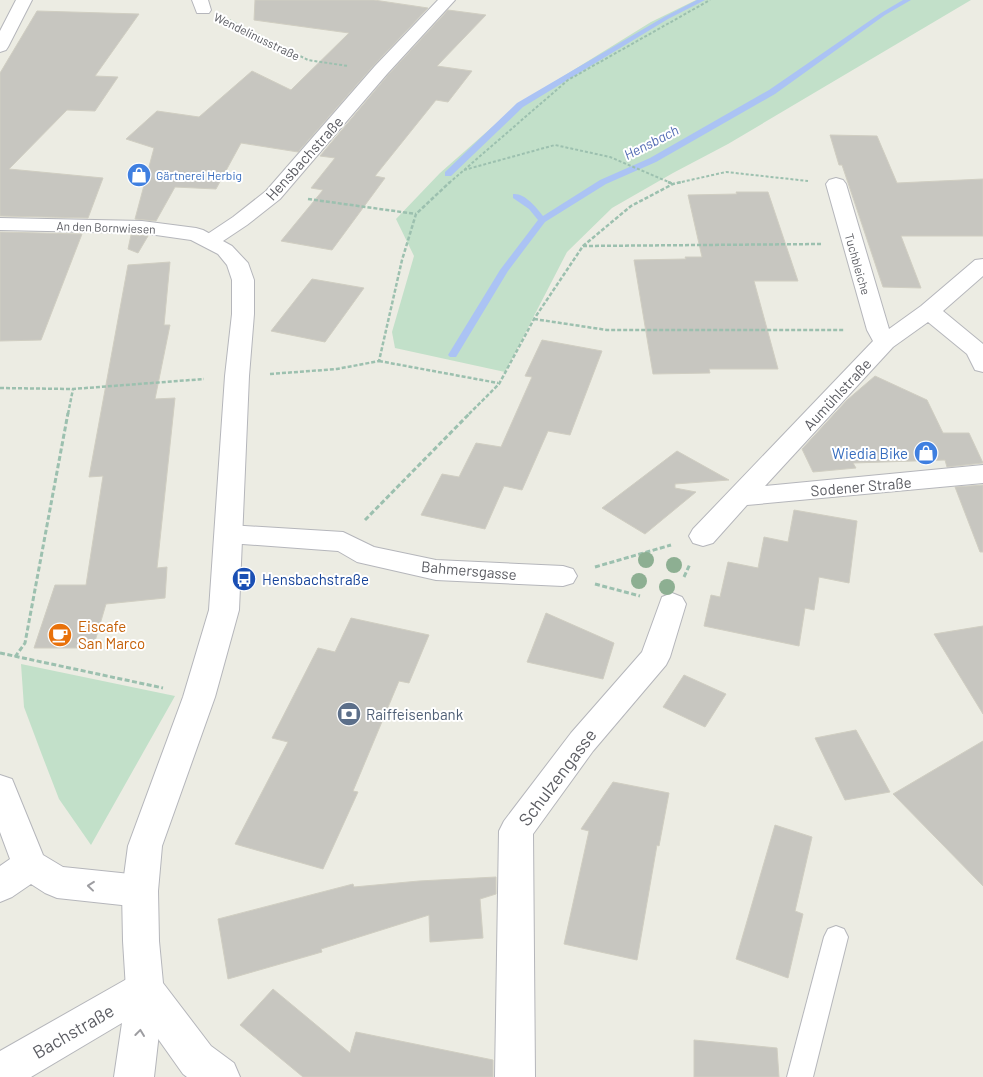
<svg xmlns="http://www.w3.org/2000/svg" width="983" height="1077" font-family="Barlow,sans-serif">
<rect width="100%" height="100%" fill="#ecece3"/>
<path fill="#c2e0c9" d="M696,0H971L728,144L673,173L612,208L567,252L505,372L395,348L392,332L414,256L396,219L440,173L517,105L651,22Z
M21,664L175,696L91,845L59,799L42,755L24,707Z"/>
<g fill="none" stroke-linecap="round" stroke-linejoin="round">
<path fill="#abc3f4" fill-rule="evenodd" d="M697,0H705L668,19L523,107L451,176H445V172L517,103L664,17Z
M903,0H911L885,15L775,94L656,162L606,184L545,222L508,271L456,357H450L448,355L500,270L538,220L529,209L513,198V194C525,193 536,207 543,216L600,180L650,158L769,90L881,13Z"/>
</g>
<path fill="#c7c6c0" stroke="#d0cec2" d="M255,0H374L428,8L374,65L298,152L241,143L216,189L175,187L156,221L135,219L154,148L126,139L157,111L199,117L252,71L291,90L349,33L254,20Z
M448,10L486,15L437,66L472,71L448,102L436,100L375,176L385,178L332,250L281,241L323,190L311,188L335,158L320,156L388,75Z
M37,11L139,14L95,76L118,77L95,111L67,110L9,169L103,178L88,218L0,216V73Z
M830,135L877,136L897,183L983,179V236H901L921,288L883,287L842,165H839Z
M736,192H768L798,281H754L778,369H709L710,373L653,374L634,260L686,259L685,257H702L688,195L737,194Z
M0,232L82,234L41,340L0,341Z
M131,235L148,236L138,253L128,249Z
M170,262L164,325H170L155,399L175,398L157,568L167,567L165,598L106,604L93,648H34L55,585H86L103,476L89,477L128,265Z
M312,279L364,288L325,342L271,331Z
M542,340L602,351L570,435L548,431L522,490L504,486L485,529L421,515L442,474L459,477L476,443L501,447L532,377L525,376Z
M875,376L927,400L943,433H969L983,463L947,467L945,460L853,463L856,468L813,472L802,449L847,400Z
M677,451L729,480L675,484V488L696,492L645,534L602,508Z
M983,485V552H980L955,487Z
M794,510L857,521L849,583L819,577L814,610L805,608L799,646L704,626L711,595L720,597L728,562L758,568L764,537L788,542Z
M546,613L614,643L603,679L527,662Z
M351,618L429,635L409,683L399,681L353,791L358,792L323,869L235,844L288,742L272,738L318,648L335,652Z
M983,626V714L934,634Z
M684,675L726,694L705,727L663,707Z
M856,730L890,792L845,800L815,738Z
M983,741V886L893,794Z
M613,782L669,793L659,846L657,845L637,960L564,944L589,831L581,829Z
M775,825L812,837L795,911L803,914L788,978L736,959Z
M496,877V894L480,899L483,938L430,942L429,915L321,949L322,952L228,979L218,919L353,884L354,887L419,881Z
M273,989L350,1053L356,1032L493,1060V1077H303L240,1025Z
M694,1040L777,1048L779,1077H694Z"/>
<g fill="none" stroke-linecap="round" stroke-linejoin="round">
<g stroke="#b5b6bb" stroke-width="2">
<path id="service" d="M836,926L844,929L848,937L813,1077H787L824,937L828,929Z"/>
</g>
<g stroke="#b5b6bb" stroke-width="2">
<path id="minor" d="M16,0H32L8,47L6,50L0,52V31Z
M192,0H208L211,10L209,13H197Z
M438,0H455L387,74L280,199L247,225L217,245L210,247L203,245L200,241L203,237L233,217L266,191L375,66Z
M836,178L843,180L846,184L889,329L921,306L975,260L983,259V276L943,311L983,344V372L975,370L967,354L928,322L893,347L765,486L983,465V483L747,505L713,543L703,546L693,543L689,536L693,529L873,341L867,330L826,184L829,180Z
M229,525L343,532L374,547L436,560L563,566L573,569L577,576L573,583L563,586L436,580L357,562L338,551L229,543L219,541L215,534L219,527Z
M672,593L682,597L686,604L670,657L666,665L593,751L533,834L535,1077H495L499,831L504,821L571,733L642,652L662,597Z
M0,775L12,779L43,855L63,867L140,875L153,880L158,891L153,902L140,907L57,898L45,893L31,884L12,897L0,902V866L10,859L0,832Z
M145,971L158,976L164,989L154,1077H114L122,1023L31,1077H0V1051L132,976Z"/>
</g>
<g stroke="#b5b6bb" stroke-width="2">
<path id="tertiary" d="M0,218L142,221L196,228L203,230L232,246L248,263L254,280V314L249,376L239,610L215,697L162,846L158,891L159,941L163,983L211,1046L234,1063L240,1077H187L183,1074L132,1002L126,989L123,941L122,891L128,846L183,697L209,610L225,376L232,314V280L227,265L218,254L191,240L142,233L0,230Z"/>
</g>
<path stroke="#9cc0af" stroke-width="2" stroke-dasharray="3 2" stroke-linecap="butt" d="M229,20L308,60L348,66
M464,170L555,145L610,157L671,183
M449,183L568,80L710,0
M677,183L726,172L808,181"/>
<path stroke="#9cc0af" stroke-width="2.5" stroke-dasharray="4 2" stroke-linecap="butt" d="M668,182L673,184
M308,199L416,214
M583,246L821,244
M534,319L607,330H845
M379,361L498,383
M270,374L337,369L379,361L402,260L416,214L450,182
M0,388L73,389L204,379
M68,414L73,389
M469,414L499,384L534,319L583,246L631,206L673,184L682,182"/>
<path stroke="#9cc0af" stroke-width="3" stroke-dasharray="5 2.5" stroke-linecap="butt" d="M365,520L470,413
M595,567L671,545
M684,577L690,564
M595,584L640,596
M0,653L163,688
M15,657L25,643L68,413"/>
<use href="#service" fill="#fff" fill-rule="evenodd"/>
<use href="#minor" fill="#fff" fill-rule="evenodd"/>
<use href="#tertiary" fill="#fff" fill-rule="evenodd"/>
</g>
<g fill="#8daf92">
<circle cx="646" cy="560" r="8"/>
<circle cx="674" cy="565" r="8"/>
<circle cx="639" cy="581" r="8"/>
<circle cx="667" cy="587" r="8"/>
</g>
<defs><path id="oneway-chevron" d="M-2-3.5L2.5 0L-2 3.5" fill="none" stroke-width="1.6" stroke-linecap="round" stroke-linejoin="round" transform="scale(1.25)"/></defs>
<g stroke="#9d9da1">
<use href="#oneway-chevron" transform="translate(91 886) rotate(-174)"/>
<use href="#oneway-chevron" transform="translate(140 1033) rotate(-83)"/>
</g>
<defs>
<g id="shop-disc" transform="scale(1.25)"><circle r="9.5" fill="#3f7fe0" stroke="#fff"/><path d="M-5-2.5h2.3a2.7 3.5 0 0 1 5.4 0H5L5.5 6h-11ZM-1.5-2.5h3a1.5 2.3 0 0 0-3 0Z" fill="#fff"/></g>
<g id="bus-disc" transform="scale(1.25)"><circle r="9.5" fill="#1a4fb4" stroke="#fff"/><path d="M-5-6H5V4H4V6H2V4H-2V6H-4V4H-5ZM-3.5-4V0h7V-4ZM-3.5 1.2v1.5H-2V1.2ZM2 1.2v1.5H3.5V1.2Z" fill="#fff"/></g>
<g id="cafe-disc" transform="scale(1.25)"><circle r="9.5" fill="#e8710a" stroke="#fff"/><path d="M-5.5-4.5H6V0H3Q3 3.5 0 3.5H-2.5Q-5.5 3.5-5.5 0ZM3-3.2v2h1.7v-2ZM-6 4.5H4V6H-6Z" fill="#fff"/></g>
<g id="bank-disc" transform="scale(1.25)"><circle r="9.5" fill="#5c6f8a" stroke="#fff"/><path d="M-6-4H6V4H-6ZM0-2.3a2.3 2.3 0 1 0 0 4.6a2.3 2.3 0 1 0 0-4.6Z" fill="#fff"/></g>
</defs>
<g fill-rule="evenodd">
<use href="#shop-disc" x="139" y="175"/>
<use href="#shop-disc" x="926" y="453"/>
<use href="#bus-disc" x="244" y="579"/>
<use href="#cafe-disc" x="60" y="635"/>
<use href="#bank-disc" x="349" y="714"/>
</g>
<g text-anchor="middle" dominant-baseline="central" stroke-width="4" stroke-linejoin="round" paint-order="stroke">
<g font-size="12" fill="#5b5c62" stroke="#fff">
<text transform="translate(257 36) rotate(26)">Wendelinusstraße</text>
<text transform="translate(106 227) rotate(2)">An den Bornwiesen</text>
<text transform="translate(858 264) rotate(74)">Tuchbleiche</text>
</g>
<g font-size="12" fill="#366cbe" stroke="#fff" text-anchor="start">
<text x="156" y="175">Gärtnerei Herbig</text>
</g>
<g font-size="14" font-style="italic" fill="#516ab3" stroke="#fff">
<text transform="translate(651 142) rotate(-27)">Hensbach</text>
</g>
<g font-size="15" fill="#5b5c62" stroke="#fff">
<text transform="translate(304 158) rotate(-48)">Hensbachstraße</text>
<text transform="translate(837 394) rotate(-47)">Aumühlstraße</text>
<text transform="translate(861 486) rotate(-5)">Sodener Straße</text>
<text transform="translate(469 570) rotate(5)">Bahmersgasse</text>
</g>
<g font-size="15" fill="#366cbe" stroke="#fff" text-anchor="end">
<text x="908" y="453">Wiedia Bike</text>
</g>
<g font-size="15" fill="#164399" stroke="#fff" text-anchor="start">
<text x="262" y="579">Hensbachstraße</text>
</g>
<g font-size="15" fill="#c56008" stroke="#fff" text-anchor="start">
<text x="78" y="626">Eiscafe<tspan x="78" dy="17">San Marco</tspan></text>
</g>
<g font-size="15" fill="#4e5e75" stroke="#fff" text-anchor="start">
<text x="366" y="714">Raiffeisenbank</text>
</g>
<g font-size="18" fill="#5b5c62" stroke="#fff">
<text transform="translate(557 777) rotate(-53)">Schulzengasse</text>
<text transform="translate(73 1031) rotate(-30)">Bachstraße</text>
</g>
</g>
</svg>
